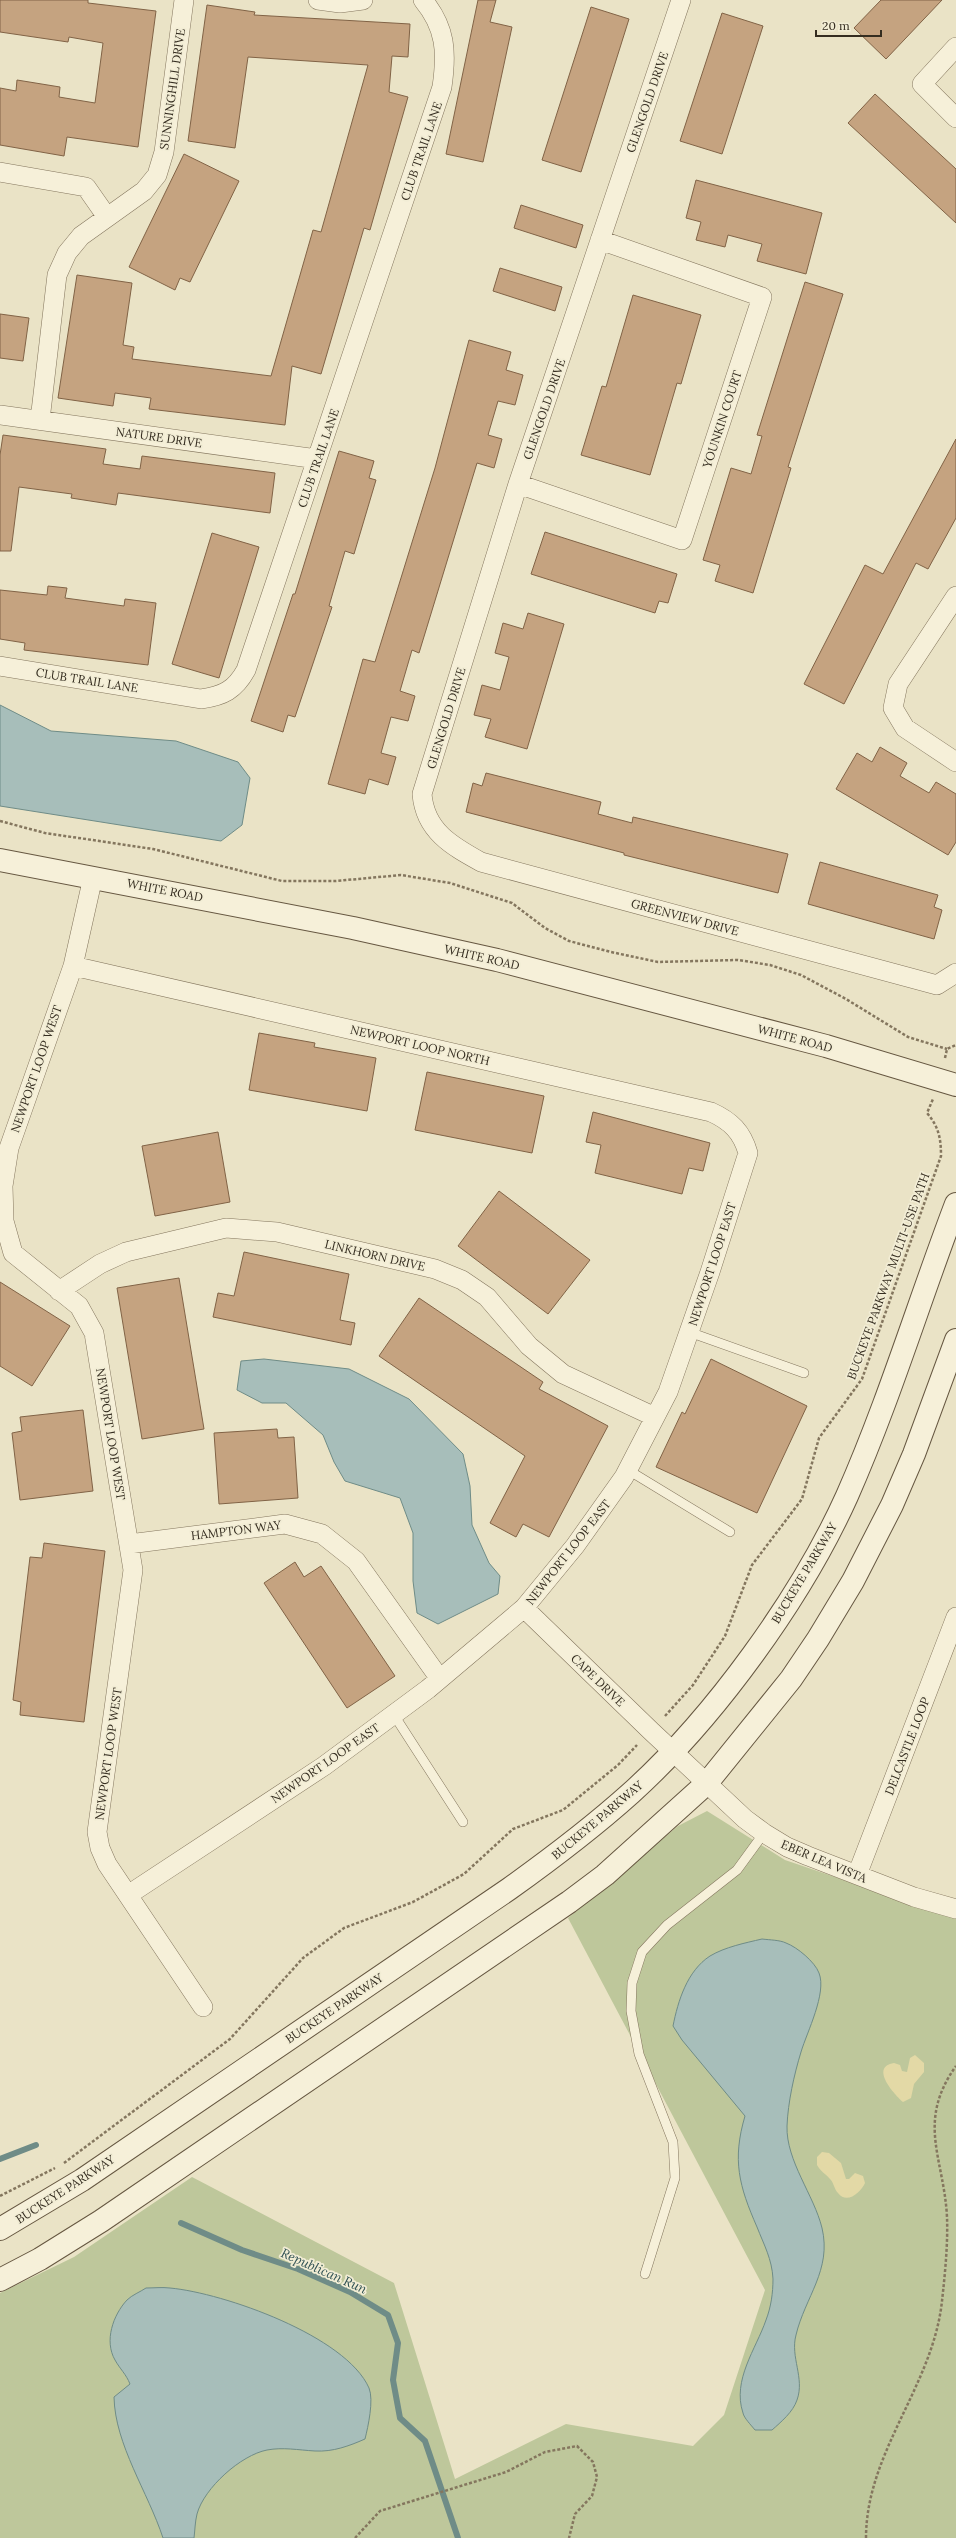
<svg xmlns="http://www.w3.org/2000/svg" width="956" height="2538" font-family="Lora,serif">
<rect width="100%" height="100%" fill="#eae3c6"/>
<path fill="#bec79b" d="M707,1811L785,1860L956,1918V2538H0V2293L74,2257L192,2177L394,2283L455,2479L566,2424L693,2446L724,2415L765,2290L568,1918L678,1826Z"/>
<path fill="#e3d9a6" d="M915,2055L924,2063V2072L914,2084L911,2098L903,2102C895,2095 869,2067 894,2063L900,2065L902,2071L907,2072L910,2058Z
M822,2152L829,2153L841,2163L846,2179H849L855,2173L863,2176L865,2183C861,2192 847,2205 838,2193C834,2189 834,2183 830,2179C826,2174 820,2171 817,2165V2157Z"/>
<path fill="#a7beba" stroke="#6f8c87" d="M0,705L51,731L176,741L238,762L250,778L242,825L221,841L0,806Z
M264,1359L349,1369L409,1399L463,1454L470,1486L472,1525L489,1563L500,1576L498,1594L438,1624L417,1613L413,1581V1533L400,1498L345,1481L334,1462L323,1435L286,1403H262L237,1390L241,1361Z
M762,1939C770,1940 780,1940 786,1943C797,1947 815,1962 819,1973C827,1993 807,2032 801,2052C794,2075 788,2102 787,2126C786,2161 814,2195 822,2228C832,2270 805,2297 796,2335C790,2357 805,2378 797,2400C793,2412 781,2422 772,2430H755C751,2425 744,2418 743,2413C732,2380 756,2349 766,2320C771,2307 773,2293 773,2279C772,2259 764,2245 757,2227C739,2186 732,2160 745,2116L682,2040L673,2026C678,2001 687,1971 710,1956C725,1947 745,1943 762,1939Z
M146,2288C154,2288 162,2287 170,2288C224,2293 346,2336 369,2388C374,2400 368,2427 365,2439C349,2446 333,2452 315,2451C298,2450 283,2447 267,2450C241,2455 204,2488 197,2514C195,2522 195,2530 194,2538H163C148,2492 115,2445 114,2397L130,2384C126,2374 120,2369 115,2360C104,2341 113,2315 127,2300C132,2295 140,2292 146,2288Z"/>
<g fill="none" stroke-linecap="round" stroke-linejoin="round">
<path stroke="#6f8c87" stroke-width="6" d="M0,2159L36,2145
M181,2223L242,2250L298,2269L350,2292L388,2315L398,2343L393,2380L400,2418L425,2441L458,2538"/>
</g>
<path fill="#c5a380" stroke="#816346" d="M0,0H88V3L156,11L138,147L67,137L64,156L0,145V88L16,91L17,80L60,87L59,97L95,103L103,43L69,37L68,42L0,32Z
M478,0H496L490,22L512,27L483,162L446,154Z
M881,0H942L886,59L854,28Z
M207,5L255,12L254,15L410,24L408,57L392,56L389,92L408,97L370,230L364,228L321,374L292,366L285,425L149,409L151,398L115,393L113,406L58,398L77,275L132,283L123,345L134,347L132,359L271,376L313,230L321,232L368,65L248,57L235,148L188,141Z
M591,7L629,19L581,172L542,160Z
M722,13L763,26L722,154L680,141Z
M875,94L956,169V223L848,123Z
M184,154L239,181L190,282L180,278L175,290L129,267Z
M696,180L822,213L806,274L757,261L762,244L728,235L725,247L696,240L701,222L686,218Z
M521,205L583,225L576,248L514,228Z
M500,268L562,287L555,311L493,291Z
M805,282L843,294L788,467L791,468L753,593L715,581L720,565L703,560L731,468L751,474L762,436L757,435Z
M633,295L701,315L681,384L677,383L650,475L581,455L602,386L606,387Z
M0,314L29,318L23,361L0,358Z
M469,340L511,352L506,370L523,375L515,405L498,401L488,435L502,439L494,468L477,463L419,653L412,650L400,691L415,696L408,721L391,717L381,753L396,757L388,785L369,779L365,794L328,784L363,659L375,662L435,468Z
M3,435L106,449L103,464L140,469L142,456L275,473L270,513L118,493L116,505L71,498L72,494L19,487L11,551H0V455Z
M956,439V518L928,569L916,563L844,704L804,684L865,565L883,574Z
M339,451L374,461L369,478L376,480L354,554L345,551L329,606L332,607L295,717L288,715L283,732L251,721L293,594H295Z
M545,532L677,574L668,603L659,601L655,613L531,574Z
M212,533L259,547L219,678L172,664Z
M48,586L67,588L65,598L124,606L125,599L156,603L148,665L24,650L25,643L0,639V590L47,595Z
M528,613L564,624L527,749L485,737L491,719L474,715L482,685L500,690L509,657L495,653L503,623L523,629Z
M880,747L907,763L900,776L929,793L936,782L956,794V842L948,855L836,789L857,753L872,762Z
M486,773L601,802L598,814L632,823L633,817L788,854L778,893L624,855V853L466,812L473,783L482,786Z
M820,862L938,895L934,907L942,910L934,939L808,904Z
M259,1033L315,1043L314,1047L376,1058L367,1111L249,1090Z
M427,1072L544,1096L532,1153L415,1130Z
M593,1112L710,1143L703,1171L689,1168L682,1194L595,1173L601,1145L586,1142Z
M218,1132L230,1202L155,1216L142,1146Z
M499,1191L590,1260L548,1314L458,1246Z
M244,1252L349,1274L340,1320L355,1323L351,1345L213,1317L218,1293L234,1296Z
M179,1278L204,1429L142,1439L117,1288Z
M0,1282L70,1326L32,1386L0,1366Z
M419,1298L543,1382L539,1389L608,1426L549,1537L523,1524L516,1537L490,1523L525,1456L379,1356Z
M711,1359L807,1406L757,1513L656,1467L682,1412L685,1414Z
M83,1410L93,1491L20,1500L12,1433L22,1431L20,1417Z
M277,1429L278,1438L294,1437L298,1498L219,1504L214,1433Z
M44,1543L105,1551L84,1722L20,1715L21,1702L13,1700L30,1557L42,1558Z
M295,1562L304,1577L321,1566L395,1676L347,1708L264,1583Z"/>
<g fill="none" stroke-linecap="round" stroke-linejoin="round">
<g stroke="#84765e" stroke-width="10">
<path id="lane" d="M689,1332L804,1373
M628,1470L730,1532
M394,1715L463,1822
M645,2274L675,2178L673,2142L639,2054L631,2011L632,1983L642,1952L667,1925L737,1870L764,1833"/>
</g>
<g stroke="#84765e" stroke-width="20">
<path id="street" d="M318,0L340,3L363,0
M681,0L518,484L422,794C425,831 452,846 481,862L937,985L956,973
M956,47L922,84L956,118
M0,172L86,187L107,217
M0,415L317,459
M40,420L57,275L67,253L81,236L144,191L157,175L164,152L184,0
M518,484L682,540L762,297L600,240
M956,596L898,684L893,708L905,728L956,762
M0,666L201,699C223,696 235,690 246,670L442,87C447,52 446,28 423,0
M93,877L73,966L9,1148L3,1186L4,1221L13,1253L79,1306L94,1333L133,1570L97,1832L100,1848L107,1864L203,2007
M73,966L711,1112C731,1121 742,1132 748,1153L710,1272L668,1392L624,1477L575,1546L524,1608L428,1689L324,1766L128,1895
M59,1291L100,1264L126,1252L226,1228L277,1232L435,1269L462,1280L487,1297L529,1346L563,1374L655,1417
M129,1544L285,1524L322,1534L356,1561L440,1679
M524,1608L651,1731L745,1819L764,1833L787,1847L808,1856L914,1897L956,1909
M857,1875L956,1617"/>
</g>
<g stroke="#665741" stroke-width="24">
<path id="secondary" d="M0,860L353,928L497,960L826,1046L956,1085
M0,2229L82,2180L509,1889C551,1859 592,1828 631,1793C714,1718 801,1598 847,1496C889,1401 919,1301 956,1204
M0,2280L40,2259L101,2221L569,1902L605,1875L707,1783L791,1679L818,1639L853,1581L892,1505L914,1454L956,1340"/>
</g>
<path stroke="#84765e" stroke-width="2.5" stroke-dasharray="3 2" stroke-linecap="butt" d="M0,821L45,833L153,849L282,881H336L401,875L450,883L512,903L545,928L569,941L611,952L658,962L738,960L770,965L801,975L846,999L908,1037L947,1049
M945,1058L947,1049L956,1045
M665,1716L693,1685L725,1636L752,1565L802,1499L819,1438L862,1379L941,1156C941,1139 939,1127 927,1113L933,1099
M64,2163L230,2039L303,1958L344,1928L413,1902L464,1874L513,1829L563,1810L618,1765L637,1745
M0,2196L55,2168
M355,2538L380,2511L506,2472L545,2452L577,2446L593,2462L597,2477L592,2496L575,2514L569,2538
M866,2538C866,2452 933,2386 942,2301C945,2274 948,2244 947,2217C944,2158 916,2122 956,2066"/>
<use href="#lane" stroke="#f6f0d9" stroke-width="9"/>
<use href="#street" stroke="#f6f0d9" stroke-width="19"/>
<use href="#secondary" stroke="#f6f0d9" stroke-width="22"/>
</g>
<g text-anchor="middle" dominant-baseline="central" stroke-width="3.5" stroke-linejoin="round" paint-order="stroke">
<g font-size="12" fill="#352d20" stroke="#f2edd5">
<text transform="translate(172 89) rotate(-82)">SUNNINGHILL DRIVE</text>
<text transform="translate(647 102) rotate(-71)">GLENGOLD DRIVE</text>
<text transform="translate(421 151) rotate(-71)">CLUB TRAIL LANE</text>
<text transform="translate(544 409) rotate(-71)">GLENGOLD DRIVE</text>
<text transform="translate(722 419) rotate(-72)">YOUNKIN COURT</text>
<text transform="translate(159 437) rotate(8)">NATURE DRIVE</text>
<text transform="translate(318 458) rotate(-71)">CLUB TRAIL LANE</text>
<text transform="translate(87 680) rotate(9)">CLUB TRAIL LANE</text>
<text transform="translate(446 718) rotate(-73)">GLENGOLD DRIVE</text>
<text transform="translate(165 890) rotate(11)">WHITE ROAD</text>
<text transform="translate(685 917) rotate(15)">GREENVIEW DRIVE</text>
<text transform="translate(482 957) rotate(13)">WHITE ROAD</text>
<text transform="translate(795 1038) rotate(15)">WHITE ROAD</text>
<text transform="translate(420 1045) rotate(13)">NEWPORT LOOP NORTH</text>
<text transform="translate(36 1069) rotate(-71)">NEWPORT LOOP WEST</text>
<text transform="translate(375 1255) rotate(13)">LINKHORN DRIVE</text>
<text transform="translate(712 1264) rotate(-72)">NEWPORT LOOP EAST</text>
<text transform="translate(888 1276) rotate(-70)">BUCKEYE PARKWAY MULTI-USE PATH</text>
<text transform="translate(111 1434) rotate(81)">NEWPORT LOOP WEST</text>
<text transform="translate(236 1530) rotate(-7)">HAMPTON WAY</text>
<text transform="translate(568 1552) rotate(-52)">NEWPORT LOOP EAST</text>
<text transform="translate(804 1573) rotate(-59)">BUCKEYE PARKWAY</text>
<text transform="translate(598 1680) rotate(44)">CAPE DRIVE</text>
<text transform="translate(907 1746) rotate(-69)">DELCASTLE LOOP</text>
<text transform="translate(108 1754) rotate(-82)">NEWPORT LOOP WEST</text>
<text transform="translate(325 1763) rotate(-35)">NEWPORT LOOP EAST</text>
<text transform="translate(597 1820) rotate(-40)">BUCKEYE PARKWAY</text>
<text transform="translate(824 1861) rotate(23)">EBER LEA VISTA</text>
<text transform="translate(334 2008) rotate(-34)">BUCKEYE PARKWAY</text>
<text transform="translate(65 2189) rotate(-33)">BUCKEYE PARKWAY</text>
</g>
<g font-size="13" font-style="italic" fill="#315254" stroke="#f2edd5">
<text transform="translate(324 2271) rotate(24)">Republican Run</text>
</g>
</g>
<path d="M816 30v6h65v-6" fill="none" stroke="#352d20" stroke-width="2"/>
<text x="822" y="30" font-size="12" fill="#352d20" stroke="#f2edd5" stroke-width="3" paint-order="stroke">20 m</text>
</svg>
